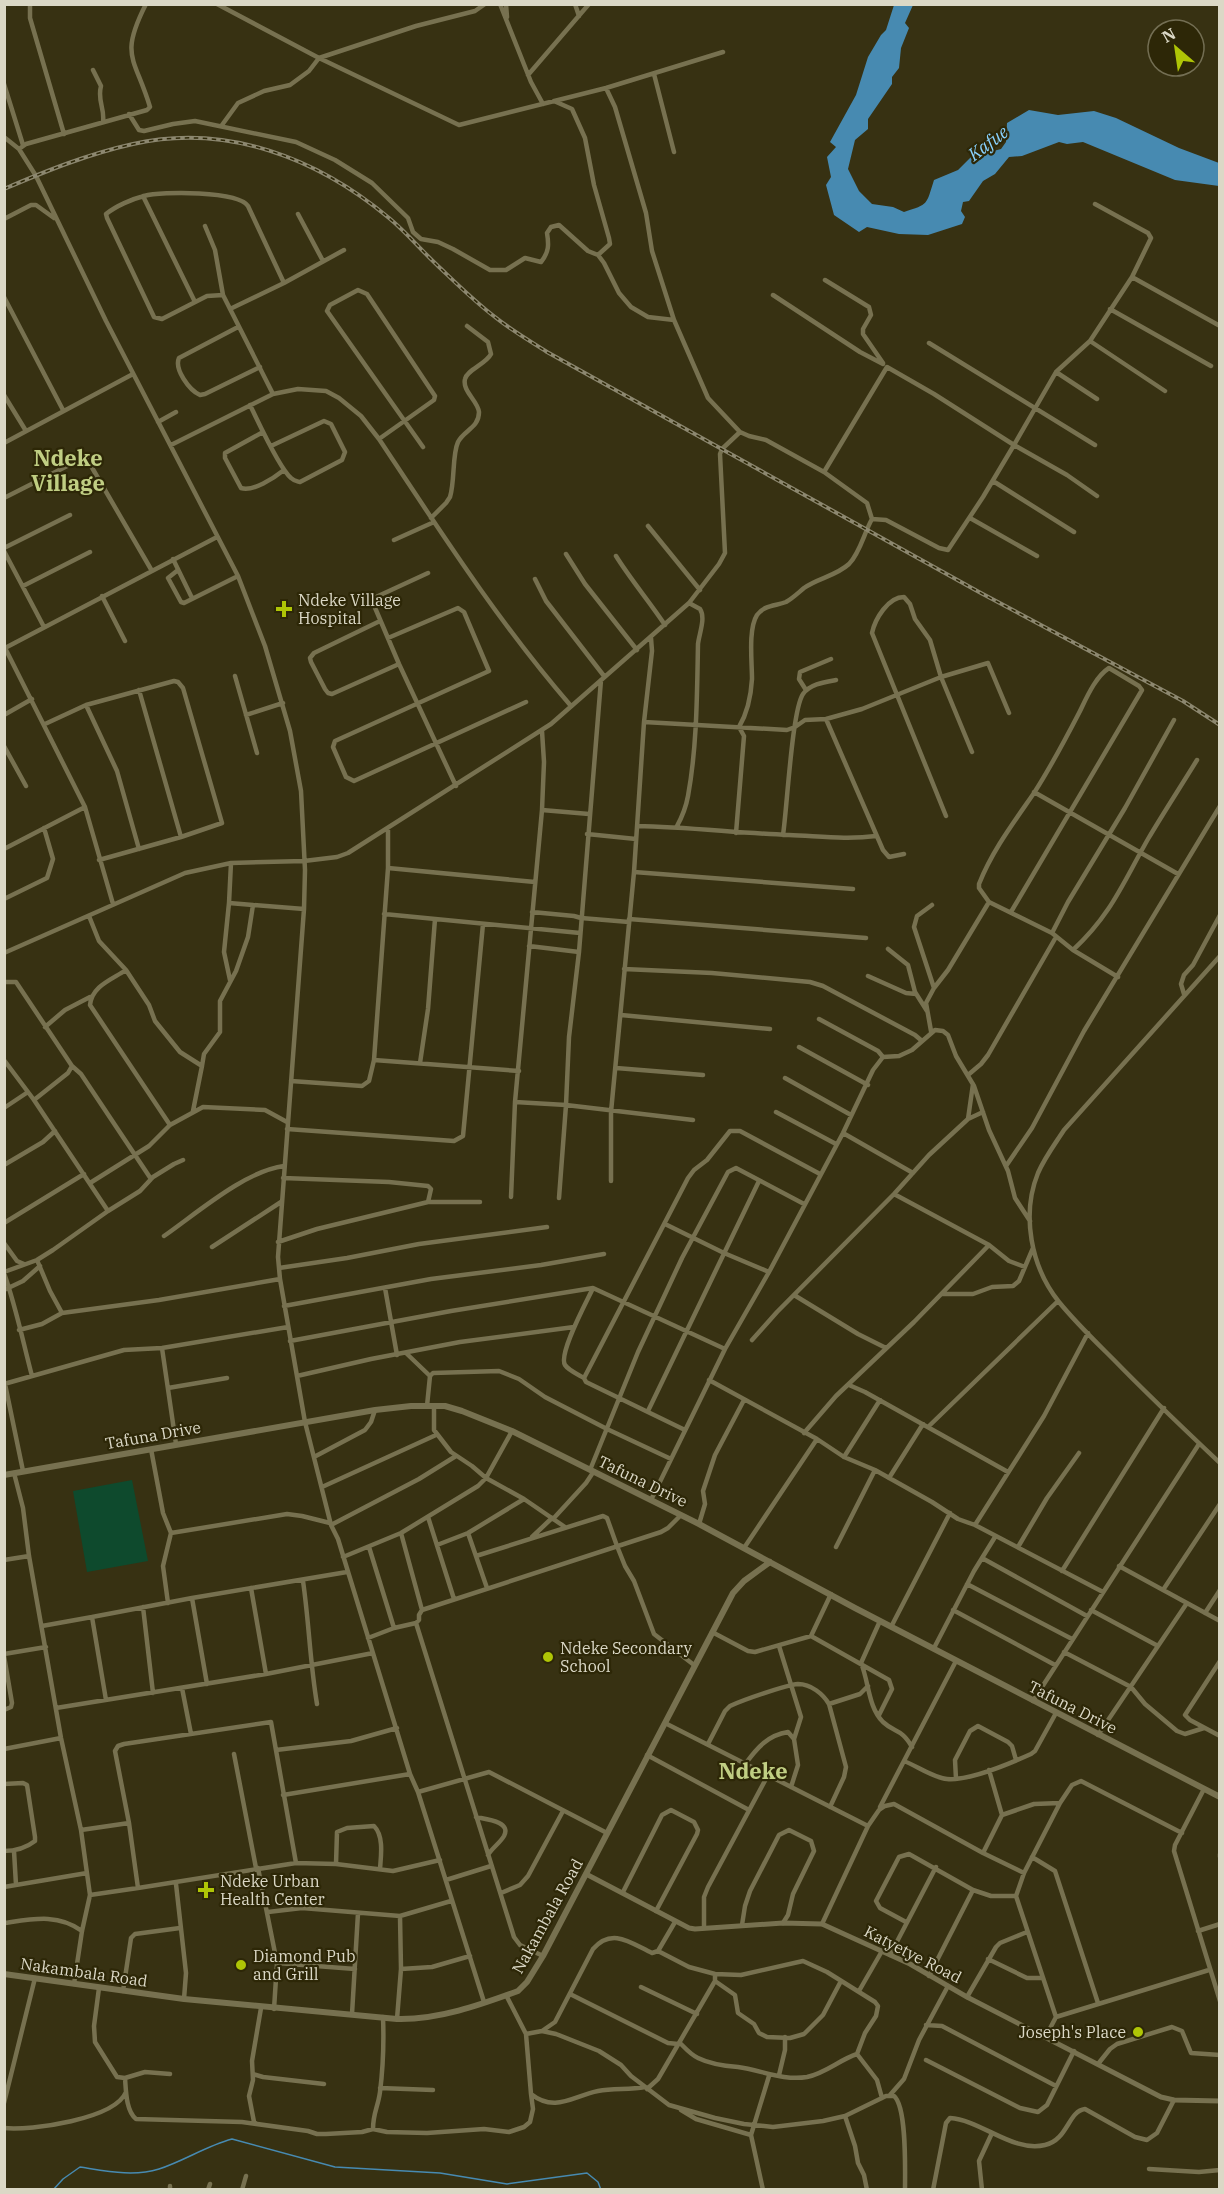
<svg xmlns="http://www.w3.org/2000/svg" width="1224" height="2194" font-family="'IBM Plex Serif',serif">
<rect width="100%" height="100%" fill="#373112"/>
<path fill="#0e4a2d" d="M132,1480L148,1561L87,1572L73,1491Z"/>
<path fill="#478ab1" d="M894,5H913L905,23L909,28L901,48L899,68L892,77V84L868,119V129L855,140L848,169L859,191L872,204L893,207L904,212C929,204 926,205 934,180L958,170L971,157L1001,149L1006,142L1007,123L1029,110L1058,115L1094,111L1116,118L1179,148L1219,163V186L1175,180L1083,142L1067,144L1059,142L1022,156L1009,157L995,174L983,181L969,201L963,202L961,211L965,217L962,224L928,235L899,234L867,227L859,232L834,215L826,185L831,177L827,157L836,147L830,142L856,95L868,57L881,35L886,30Z"/>
<g fill="none" stroke-linecap="round" stroke-linejoin="round">
<path stroke="#478ab1" stroke-width="1.5" d="M53,2190L63,2179L80,2167C106,2171 133,2177 159,2169C184,2161 206,2146 232,2139L335,2167L440,2173L507,2184L587,2173L598,2182L601,2190"/>
<path stroke="#777150" stroke-width="4.5" d="M30,4V18L64,134
M217,4L319,58L459,125L606,88L723,52
M500,4L531,82L543,104
M506,4L507,17
M575,4L579,16
M93,70L101,86C97,101 105,108 103,122
M654,74L674,152
M528,75L589,4
M4,84L23,145
M606,88L615,107L646,213L652,251L674,320L708,398L740,432
M554,101L572,109L585,138L594,185L609,238L610,244L598,255
M129,114L139,130L144,131L173,124L195,121L296,142L335,160L372,183L408,218L413,232L421,239L438,242L453,249L490,270H506L525,258L541,262C549,252 549,245 547,233L551,227L559,225L588,251L598,255L604,263L619,293L631,307L648,317L674,320
M222,125L238,103L264,91L290,85L309,71L319,58L416,26L475,11L485,4
M4,137L19,149L36,176L106,321L238,576L265,646L290,731L301,791L305,870L304,909L278,1257L280,1279L305,1422L331,1525L338,1539L410,1774L418,1792L484,2002
M19,149L26,144L147,110L150,107C135,57 119,57 146,4
M143,196L195,302
M298,214L323,261
M4,219L31,205H36L54,218
M205,226L215,250L223,295
M1132,277L1220,326
M825,280L869,307L871,315L863,329V334L883,363
M773,295L860,352L883,364
M4,297L63,410
M230,309L284,283L344,250
M1110,309L1211,366
M238,327L179,358C174,369 189,390 200,395L205,394L260,367
M1090,341L1165,391
M929,343L1095,445
M1056,372L1097,399
M273,394L223,295L207,296L162,319L154,317L107,218L106,214C116,206 132,199 144,196C162,191 238,191 248,206L284,283
M4,395L26,431
M250,405C258,421 279,468 291,478C294,481 296,481 300,482L342,460L345,452L331,424L324,421L271,446
M158,422L176,412
M263,432L225,453V458L241,488C253,492 274,478 284,470
M379,439L434,400L435,396L367,294L358,290L330,305L327,311L423,447
M4,443L133,374
M171,445L273,394L298,389L326,391L339,398L361,416L379,439C440,531 499,623 571,706
M824,472L867,503L872,519L886,520L939,548L948,550L983,497L1014,445L1067,475L1097,496
M993,481L1074,532
M4,498L81,459H87L152,571
M431,518L446,503L450,497C455,481 452,455 458,442C464,430 479,428 479,412C478,401 462,391 465,379C467,370 486,364 491,354L488,342L467,326
M970,518L1037,556
M648,526L700,590
M394,540L434,522
M4,548L70,515
M4,551L44,627
M566,554L585,584L637,650
M616,556C631,580 649,601 665,625
M173,559L192,598
M178,570L168,578L181,602L184,603L238,576
M428,573L376,597L373,603L399,664L456,786
M535,579L546,601L604,676
M23,586L90,552
M102,596L125,641
M380,621L314,653L310,658L311,662L325,689L328,693L332,694L399,664
M388,638L458,608L464,612L489,671L335,741L333,747L346,777L354,781L526,702
M4,646L85,807L113,904
M5,648L217,537
M235,676L257,753
M139,690L181,837
M806,690L799,679L800,672L831,659
M86,705L117,771L139,849
M4,715L32,699
M246,715L283,703
M826,719L883,850L889,857L904,854
M644,722L787,730L795,727L805,720L826,719L862,709L941,677L972,752
M45,724L86,705L174,681L178,682L183,688L222,823L181,837L99,860
M4,746L26,786
M1034,792L1178,874
M542,810L589,814
M946,816L872,633C875,619 888,597 904,597L910,604L915,619L930,640L941,677L988,663L1009,713
M637,826C688,827 738,833 789,835C818,836 846,840 876,836
M677,826C682,817 686,807 688,796C697,747 697,695 698,644C699,634 706,618 700,609L689,603
M736,833L744,736L739,727C748,712 751,696 752,679C752,662 748,629 757,615C764,605 776,606 786,602C793,598 798,593 804,588C818,578 836,576 849,564C860,553 864,533 872,519
M587,834L636,839
M783,835C787,809 792,710 803,694C810,684 825,682 836,680
M4,849L85,807
M388,868L535,882
M634,872L853,889
M4,899L47,878L53,859L44,828
M229,903L231,863
M932,905L917,916L914,927L934,988
M532,912L574,916L581,918L629,922
M1011,912L1142,690L1139,686L1109,668C1095,677 1086,699 1079,713C1065,740 1050,768 1034,793C1014,822 992,851 979,884V888L989,902L1052,933
M384,914L580,933
M89,916L99,941L126,970L149,1005L155,1021L180,1052L202,1066L193,1111
M629,919L866,938
M529,946L579,952
M888,949L908,965L915,992L927,1011
M1073,950C1111,915 1123,883 1148,839C1164,812 1181,786 1197,760
M4,953L185,873L231,863L304,861L337,857L348,853L551,724L689,603L719,564L725,553L720,454L722,449L740,432L749,436L766,440L824,472L887,367L934,394L1014,445L1056,372L1090,341L1132,277L1151,238L1148,233L1095,204
M1220,956L1064,1130C1055,1144 1045,1157 1038,1173C1021,1215 1031,1267 1059,1302C1076,1323 1096,1342 1115,1361C1149,1396 1184,1429 1220,1463
M624,969L712,973L810,982L823,986L915,1035L922,1041
M126,970C111,980 92,986 90,1005L170,1125
M868,976L906,993L916,994
M1118,977L1073,950L1052,933L1068,902L1125,808L1174,720
M230,980L224,952L229,903L253,905
M4,982H16L72,1066L68,1073L34,1100
M1184,994L1181,984L1184,975L1193,965L1220,915
M621,1015L770,1029
M819,1019L878,1051L883,1057
M45,1027L65,1010L90,997
M931,1031L926,1003L934,988L948,970L989,902
M799,1047L868,1085
M4,1060L34,1100L108,1211
M374,1060L519,1071
M420,1063L428,1009L435,919
M72,1066L81,1074L151,1179
M202,1066L204,1054L220,1032V1001L236,971L248,937L253,905L304,909
M616,1068L703,1075
M968,1075L981,1064L988,1055L1056,937
M785,1078L851,1115
M291,1081L362,1086L369,1081L374,1060L388,868V830
M515,1102L566,1105L693,1120
M4,1108L28,1092
M776,1112L836,1144
M968,1119L973,1084
M287,1129L454,1141L463,1136L483,924
M843,1133L913,1173
M4,1165L43,1142L55,1131
M1006,1166L1032,1128L1084,1031L1220,806
M283,1178L389,1182L428,1186L431,1189L428,1202
M611,1181V1112L634,872L644,722L652,651L651,638
M90,1183L149,1146L170,1125L203,1107L265,1110L287,1122
M894,1194L989,1245L1009,1261L1025,1267
M511,1197L515,1102L542,810L544,762L542,731
M559,1198L566,1105L569,1037L579,952L601,680
M4,1223L84,1174
M665,1224L724,1253L769,1272
M164,1236C197,1213 245,1171 284,1166
M278,1242L317,1229L428,1202H480
M4,1243L17,1261L24,1264
M212,1247L281,1202
M37,1260L50,1291L62,1313
M279,1268L347,1258L419,1244L547,1227
M4,1272L37,1260L53,1250L108,1211L140,1191L153,1177L174,1164L183,1160
M4,1273C16,1307 23,1342 32,1376
M385,1288L397,1355
M4,1290L23,1281L40,1266
M942,1294H973L992,1287L1013,1286L1019,1281L1033,1248
M794,1295L858,1334L886,1348
M284,1306L431,1279L541,1265L604,1254
M19,1330L42,1324L62,1313L159,1300L280,1279
M752,1340L777,1312L894,1194L929,1155L968,1119L983,1112
M290,1341L451,1311L593,1288L725,1349
M162,1348L176,1444
M406,1353L430,1376
M297,1376L371,1359L460,1342L574,1327
M584,1378C579,1375 568,1370 565,1365C558,1354 587,1301 593,1288
M709,1380L817,1439L844,1457L875,1470L932,1502L958,1519L975,1525L1103,1592
M4,1384L124,1350L162,1348L288,1327
M5,1384L23,1471
M849,1385L865,1392L1008,1472
M168,1388L227,1378
M427,1406L430,1376L433,1373L499,1371L519,1379L545,1397L607,1429L671,1459
M434,1406V1430L451,1452L472,1466L486,1478L524,1499L565,1527
M648,1411L759,1181
M928,1427L1058,1301
M685,1430L586,1382L584,1378L688,1178L694,1170L707,1160L730,1131H740L820,1174
M804,1433L836,1396L914,1322L989,1245
M151,1449L163,1513L171,1533L163,1566L168,1603
M314,1457L365,1430L371,1422L375,1410
M844,1457L880,1400
M590,1470L638,1352L682,1258L728,1172L736,1168L804,1204
M14,1473L23,1508L29,1556L61,1738L81,1830L90,1895L82,1931L74,1984
M889,1478L923,1424
M322,1487L436,1435
M651,1500L725,1349L769,1272L843,1133L873,1070L883,1057L899,1056L912,1050L935,1030L943,1031L948,1035L956,1056L974,1086L989,1130L1008,1171L1015,1198L1030,1221
M428,1517L454,1599
M553,1519L586,1483L594,1471
M699,1524L705,1504L703,1491L715,1455L744,1400
M331,1525L419,1479L456,1456
M975,1525L1044,1416L1088,1333
M171,1533L287,1514L302,1516L330,1523
M401,1533L422,1610
M468,1533L487,1588
M532,1537L552,1518
M437,1545L468,1533L524,1499
M617,1546L625,1566L634,1581L654,1634L694,1665
M369,1547L394,1628
M836,1547L875,1470
M1018,1547L1047,1498L1079,1453
M744,1548L817,1439
M476,1556L603,1516L607,1518L617,1546
M343,1557L401,1533L478,1486L486,1478L512,1431
M982,1558L1087,1616
M4,1560L29,1556
M1119,1566L1220,1621
M1062,1571L1164,1408
M303,1581C309,1622 310,1663 317,1704
M967,1584L1072,1639
M251,1588L266,1674
M1163,1590L1220,1504
M192,1598L207,1684
M143,1607L153,1693
M953,1610L1055,1665
M1091,1610L1158,1646
M1205,1613L1220,1590
M92,1617L192,1598L347,1572
M880,1621L861,1663C869,1682 868,1707 883,1722C896,1734 901,1728 912,1747
M416,1623L419,1620V1615L422,1610L661,1532L668,1528L681,1515
M42,1626L92,1617L106,1700
M891,1627L950,1513
M712,1632L748,1651L755,1652L811,1636L889,1680L892,1689L879,1715
M811,1636L831,1594
M368,1638L394,1628L416,1623L514,1937L520,1945L543,1956
M779,1646L801,1717L794,1739L798,1765L791,1787
M934,1648L974,1571L995,1537
M1064,1652L1131,1687L1145,1704L1177,1731L1185,1734L1204,1728
M4,1654L46,1647
M4,1656L12,1703L11,1707L4,1710
M1220,1661L1185,1715L1190,1720L1220,1736
M182,1688L191,1734
M1033,1701L1199,1444
M829,1704L860,1694L868,1686
M56,1708L266,1674L373,1653
M665,1723L868,1826
M1098,1735L1187,1603
M708,1744L725,1711L730,1706C743,1700 786,1685 798,1684C811,1684 823,1694 829,1704L846,1767L844,1777L830,1807
M4,1749L61,1738
M276,1750L351,1741L397,1728
M234,1754L256,1868
M647,1755L749,1810
M904,1761C917,1766 933,1778 947,1779C968,1781 1011,1763 1031,1754L1035,1751L1056,1713
M746,1763C757,1748 768,1735 788,1732L794,1739
M989,1770L1002,1815
M956,1779L955,1760L970,1731L978,1726L1008,1742L1012,1746L1016,1760
M4,1784L23,1783L27,1785L35,1837V1841C26,1848 15,1851 4,1851
M1204,1789L1175,1845L1174,1851L1220,2001
M418,1792L489,1772L607,1833
M283,1795L410,1774
M880,1807L956,1661
M476,1817C484,1819 512,1821 504,1836C500,1843 492,1848 488,1855
M81,1830L129,1823
M14,1851L16,1885
M983,1853L1002,1815L1034,1804L1060,1803
M1220,1854V1857
M1032,1857L1055,1871L1098,2003
M336,1864L337,1832L347,1828L374,1826C384,1836 381,1856 380,1869
M258,1868L277,1963L274,2009
M446,1880L491,1866
M176,1884L186,1973L184,1999
M4,1887L87,1873
M138,1888L296,1863L336,1864L393,1871L440,1860
M623,1892L662,1815L671,1810L694,1822L698,1830L697,1834L656,1911
M501,1893L520,1885L528,1876L563,1811
M90,1895L138,1888L129,1823L115,1751L118,1746L124,1744L271,1722L296,1863
M268,1912L302,1908L400,1916
M906,1922L880,1908L876,1901L899,1857L909,1854L973,1890
M4,1923C32,1919 58,1913 82,1931
M822,1924L868,1826L879,1810L885,1806L894,1804L983,1853L1024,1873
M742,1925L745,1906L750,1891L779,1835L789,1830L811,1841L814,1851L793,1894L788,1915L783,1923
M704,1928V1897L708,1887L768,1775
M1198,1931L1220,1924
M658,1951L675,1922
M890,1955L936,1867
M988,1959L1027,1978H1042
M277,1963L355,1969
M401,1969L432,1967L470,1956
M715,1974V1981L735,1995L738,2013L754,2024L759,2033L767,2037L790,2038L804,2034L823,2015L841,1981
M929,1976L973,1890L991,1896H1016
M641,1987L697,2014
M99,1988L94,2026L95,2042L117,2077L125,2078L145,2072L170,2074
M123,1991L131,1938L135,1934L180,1928
M859,1991L882,1951
M570,1994L668,2043L678,2044
M506,1995L526,2034L542,2031L555,2022L593,1949C612,1927 631,1943 652,1953L658,1951L689,1967L715,1974L741,1975L803,1961L827,1972L875,2002L878,2006L876,2016L865,2033L857,2054
M967,1997L996,1947L1000,1943L1027,1932
M352,2014L358,1913
M1056,2017L1016,1896L1024,1873L1060,1803L1072,1785L1081,1781L1182,1833
M397,2019L401,1969L400,1916L451,1901
M926,2025L942,2026L1056,2086
M542,2031L556,2034L599,2051L621,2065L631,2076L669,2105L715,2118L744,2124L773,2127L823,2121L845,2116L886,2096H894C907,2107 905,2170 905,2190
M526,2034L531,2094C555,2113 573,2096 598,2091C614,2088 629,2090 645,2087
M1046,2036L1056,2017L1209,1970
M680,2043C685,2048 691,2055 698,2058C710,2064 725,2066 738,2067C761,2070 783,2081 807,2077C826,2073 839,2060 857,2054
M857,2054L877,2080L882,2098
M926,2060L1020,2108L1038,2112L1047,2105L1074,2051
M1098,2064L1110,2049L1117,2044L1172,2027L1182,2031L1191,2053L1220,2055
M253,2074L263,2077L324,2084
M779,2075L785,2050V2037
M125,2078C126,2091 126,2111 136,2119L242,2122L308,2131L317,2134H326L362,2132L373,2129L387,2132L427,2133L484,2129L509,2132L524,2127L530,2122L533,2109L531,2094
M380,2088L433,2090
M647,2089L658,2079L665,2067L715,1981
M890,2095L904,2079L919,2040L948,1986
M4,2103L35,1978
M681,2110L696,2119L751,2135
M845,2116L855,2146L858,2163L864,2175L867,2190
M257,2124L254,2122L249,2096L253,2080L252,2061L261,2008
M4,2128C31,2131 115,2119 126,2092
M373,2129C373,2113 378,2107 380,2092C383,2068 384,2042 383,2017
M1149,2169L1199,2172L1220,2170
M170,2190V2186
M208,2190L210,2184
M242,2190L246,2176
M763,2190L751,2135L769,2076
M933,2190L946,2123L950,2118C981,2120 1013,2153 1045,2145C1068,2140 1068,2111 1085,2109L1135,2137L1147,2140L1157,2133L1174,2100
M982,2190L979,2161L992,2133"/>
<path stroke="#777150" stroke-width="5" d="M586,1874L689,1928L695,1929L783,1923L822,1924L910,1964L967,1997L1161,2097L1174,2100L1220,2101"/>
<path stroke="#777150" stroke-width="6" d="M4,1475L375,1410L411,1406H445L462,1411L512,1431L699,1524L855,1608L1220,1797
M4,1974L184,1999L397,2019C438,2020 480,2005 518,1991L527,1982L543,1956L733,1593L744,1581L770,1562"/>
<g stroke="#8c876f" stroke-width="4">
<path id="rail" d="M4,189C46,171 88,154 133,144C227,123 317,158 389,218C406,232 421,250 437,265C456,283 474,301 495,317C511,330 530,341 547,352L979,592L1183,701L1220,725"/>
</g>
<use href="#rail" stroke="#2d2707" stroke-width="1.5" stroke-dasharray="4.5" stroke-linecap="butt"/>
</g>
<g fill="#afc506" stroke="#2d2707" stroke-width="2">
<path d="M281 600h6v6h6v6h-6v6h-6v-6h-6v-6h6z"/>
<circle cx="548" cy="1657" r="6"/>
<path d="M203 1881h6v6h6v6h-6v6h-6v-6h-6v-6h6z"/>
<circle cx="241" cy="1965" r="6"/>
<circle cx="1138" cy="2032" r="6"/>
</g>
<g text-anchor="middle" dominant-baseline="central" stroke-width="4.5" stroke-linejoin="round" paint-order="stroke">
<g font-size="16" fill="#dbd8c6" stroke="#2d2707" text-anchor="start">
<text x="298" y="600">Ndeke Village<tspan x="298" dy="18">Hospital</tspan></text>
<text x="560" y="1648">Ndeke Secondary<tspan x="560" dy="18">School</tspan></text>
<text x="220" y="1881">Ndeke Urban<tspan x="220" dy="18">Health Center</tspan></text>
<text x="253" y="1956">Diamond Pub<tspan x="253" dy="18">and Grill</tspan></text>
<text x="1126" y="2032" text-anchor="end">Joseph's Place</text>
</g>
<g font-size="16" fill="#dbd8c6" stroke="#2d2707">
<text transform="translate(153 1435) rotate(-10)">Tafuna Drive</text>
<text transform="translate(643 1481) rotate(26)">Tafuna Drive</text>
<text transform="translate(1073 1707) rotate(27)">Tafuna Drive</text>
<text transform="translate(547 1916) rotate(-61)">Nakambala Road</text>
<text transform="translate(913 1954) rotate(27)">Katyetye Road</text>
<text transform="translate(84 1972) rotate(8)">Nakambala Road</text>
</g>
<g font-size="18" font-style="italic" fill="#89d2fe" stroke="#2d2707">
<text transform="translate(988 143) rotate(-37)">Kafue</text>
</g>
<g font-size="22" font-weight="bold" fill="#c0ce83" stroke="#2d2707">
<text x="68" y="457">Ndeke<tspan x="68" dy="25">Village</tspan></text>
<text x="753" y="1770">Ndeke</text>
</g>
</g>
<rect width="1224" height="2194" fill="none" stroke="#dbd8c6" stroke-width="12"/>
<g transform="translate(1176 48) rotate(331)"><circle r="28" fill="#2d2707" stroke="#736e53" stroke-width="1.5"/>
<path d="M0-4.5L10 22L0 15L-10 22Z" fill="#afc506"/>
<text y="-9" font-size="16" font-weight="bold" text-anchor="middle" fill="#dbd8c6">N</text>
</g>
</svg>
